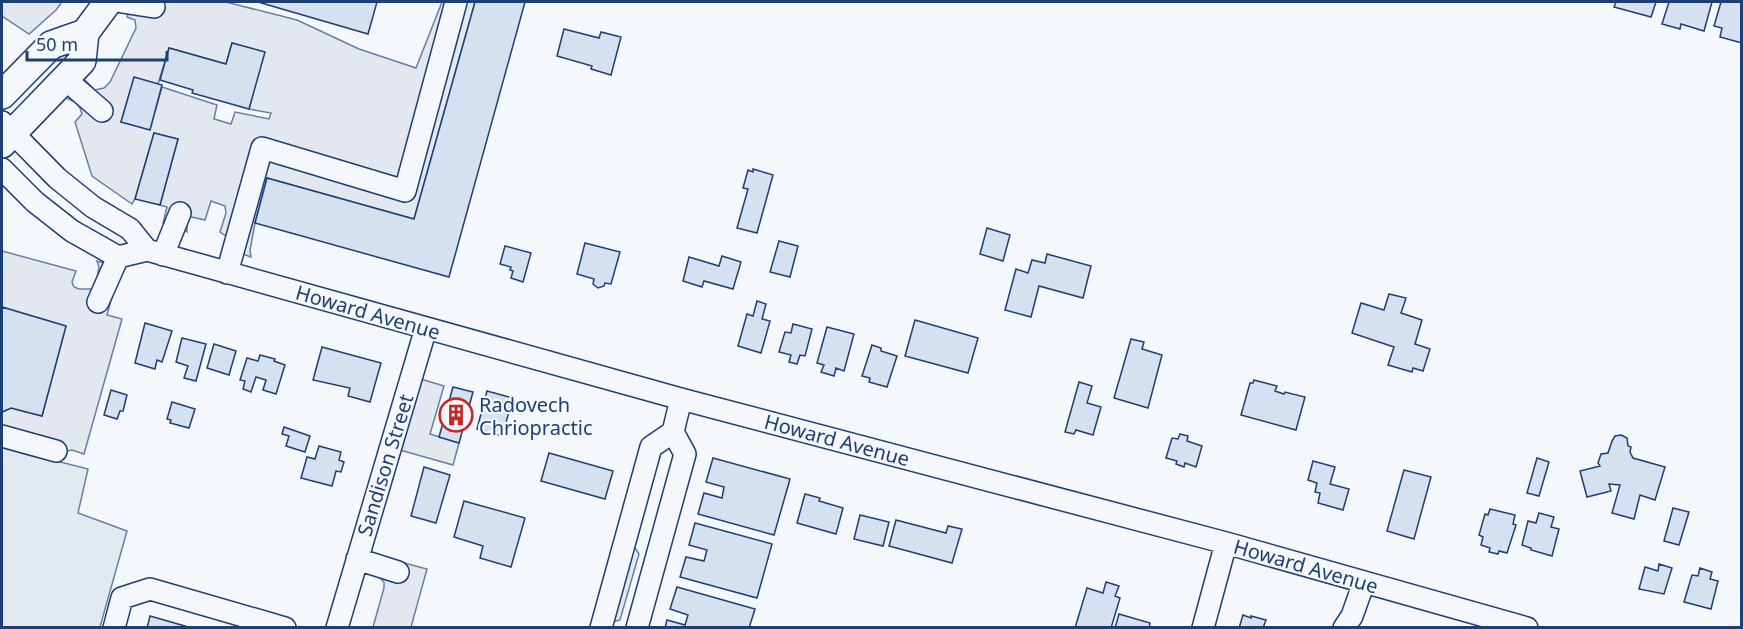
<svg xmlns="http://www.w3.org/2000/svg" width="1743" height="629" font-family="'Noto Sans',sans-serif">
<rect width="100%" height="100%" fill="#f4f7fb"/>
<path fill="#e3e9f0" stroke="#687fa3" stroke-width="1.5" d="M2,447L88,469L78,513L127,531L100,627H2Z"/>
<path fill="#e3e8f0" stroke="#687fa3" stroke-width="1.5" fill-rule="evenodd" d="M2,2H62L56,10L29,34L2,16Z
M134,2H226L297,20L359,49L416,68L442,2H475L414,219L267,178L255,223L250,250L251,257L230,249L232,240L220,232L226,213L225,206L211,201L205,220L187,216V232L163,223L167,207L160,205L178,139L154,133L135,199L132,204L92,176L75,122L82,114L80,108L75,102L68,99L85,80L95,90L104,88L110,82L136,28L135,20L127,17ZM232,43L264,52L249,109L271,113L269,119L235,112L231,124L214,119L217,105L162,87L150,129L121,122L134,78L158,84L169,48L226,64Z
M2,251L76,271L72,282L74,287L79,289H92L96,284L99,267L97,261L120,268L107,315L122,319L84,454L72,450L63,452L59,462L2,446V412L11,408L42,416L66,326L2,307Z
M421,379L444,386L430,434L459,443L453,465L400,450Z
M633,545L639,554L620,620L613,622L607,627Z
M370,554L427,569L411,627H373L384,588V582L376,574Z"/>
<path fill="#d5e0f0" stroke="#1d3f73" stroke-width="1.5" d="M258,2H377L368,34Z
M475,2H525L449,277L255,223L267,178L414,219Z
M1616,2H1656L1651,17L1614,7Z
M1669,2H1712L1704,31L1681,24L1680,29L1662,24Z
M1721,2H1742V43L1720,37L1722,28L1714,26Z
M564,29L599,38L601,32L621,37L611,75L591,69L592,66L557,56Z
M232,43L265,52L249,109L192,93L193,90L160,80L169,48L226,64Z
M134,77L162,85L150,130L121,122Z
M154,133L178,139L160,205L135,199Z
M753,169L773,175L757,233L737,228L748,189L743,188L748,170L753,172Z
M987,228L1010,235L1003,261L980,254Z
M779,241L798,246L790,277L770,272Z
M585,243L620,252L611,284L605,283L604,286L598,288L593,284L594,279L577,274Z
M505,246L531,253L523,282L511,278L513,271L510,270L511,267L500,264Z
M1047,254L1091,266L1083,298L1039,286L1031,317L1005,310L1016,269L1028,273L1032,260L1045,263Z
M722,256L741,262L733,289L704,281L702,287L683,281L689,257L719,266Z
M1389,294L1406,298L1401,313L1422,320L1415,344L1430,349L1423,371L1413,368L1412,372L1388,365L1394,347L1352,333L1361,303L1384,310Z
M757,301L766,304L762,319L770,321L761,353L738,346L747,314L753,316Z
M2,307L66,326L42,416L11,408L2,412Z
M915,320L978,338L968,373L905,356Z
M145,323L172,331L162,362L157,360L155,369L135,363Z
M793,324L812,329L805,356L800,355L797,364L789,362L791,355L779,352L785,332L791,333Z
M827,327L854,334L844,371L836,368L834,376L821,372L824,365L817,363Z
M182,338L206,344L196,381L184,378L188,366L176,362Z
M1131,339L1144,342L1142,349L1162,355L1148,408L1114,398Z
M214,344L236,351L229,375L207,368Z
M872,345L881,348V351L897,356L887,387L869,382L870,378L862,376Z
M322,347L381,363L370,402L348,396L350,388L313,380Z
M260,355L275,359L274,361L285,365L276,394L263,390L266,380L256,377L251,392L243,389L245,381L240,380L247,358L258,361Z
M1254,380L1277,386L1275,391L1284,394L1285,392L1305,397L1296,430L1241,415L1250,383H1253Z
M1079,382L1092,386L1087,403L1101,407L1093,435L1076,430L1074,434L1065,432Z
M453,387L473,392L459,443L439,437Z
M111,390L127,395L123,411H120L117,419L104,415Z
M487,391L513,398L502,436L477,429Z
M172,402L195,409L189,428L170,423L171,420L167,419Z
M284,427L310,436L305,452L286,446L289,436L282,434Z
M1180,434L1188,436L1187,441L1202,446L1196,467L1185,463L1184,467L1176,464L1177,461L1166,458L1172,438L1178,439Z
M1621,435L1627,438L1628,446L1631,447L1630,452L1633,458L1665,467L1655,500L1640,495L1634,519L1612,513L1620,485L1609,484L1611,491L1587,497L1580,471L1600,466L1598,463L1601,454L1608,453L1612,441L1615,436Z
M319,446L341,452L339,460L344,462L341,472L336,471L332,486L301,478L307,457L315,459Z
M549,453L613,471L605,499L541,481Z
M713,458L790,479L774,535L698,514L704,493L722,498L724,487L706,482Z
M1537,458L1549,462L1539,496L1527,493Z
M1313,461L1335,467L1330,484L1349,489L1343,510L1318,503L1320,493L1315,492L1317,483L1308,480Z
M424,467L450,475L436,523L411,516Z
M1404,470L1431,477L1414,539L1387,531Z
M805,494L820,498L819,501L843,508L836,534L797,523Z
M464,501L525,518L511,567L480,558L483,546L454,537Z
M1673,508L1689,512L1679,545L1664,541Z
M1490,509L1515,515L1513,524L1516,525L1507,553L1499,551L1498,554L1489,552L1490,548L1481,545L1483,537L1479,535L1485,514L1488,515Z
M1539,513L1554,517L1551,527L1559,529L1552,556L1531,550V548L1522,545L1528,521L1536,523Z
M860,515L889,522L883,546L854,539Z
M896,520L946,533L948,526L962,529L952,563L889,546Z
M695,523L772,544L757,598L680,577L686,557L704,561L707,550L689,545Z
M1659,564L1672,568L1664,594L1639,589L1645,567L1658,571Z
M1700,568L1712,572L1710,579L1718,581L1711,609L1684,602L1692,575L1698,576Z
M1106,582L1119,586L1115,596L1120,598L1111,628H1075L1087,588L1103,593Z
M677,587L755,609L749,628H665L667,620L685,625L688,615L670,609Z
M1119,614L1150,623L1149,628H1115Z
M1243,615L1251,618V616L1266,620L1263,628H1239Z
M150,616L192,628H147Z"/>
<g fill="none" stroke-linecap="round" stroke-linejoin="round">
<g stroke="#1d3f73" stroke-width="24">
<path id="minor" d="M122,2L154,7
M65,79L102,111
M2,122L57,178L93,207L130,229L147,250
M2,169L35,202L72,231L118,257L147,250L681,399L1226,543L1527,628
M163,255L180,213
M227,273L262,148L405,191L456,2
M98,302L118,257
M2,436L56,451
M357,559L398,572
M114,628L122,598L150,589L285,628
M337,628L426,328
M601,628L651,447L673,432L681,399
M637,628L685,454L673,432
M1203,628L1226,543
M1344,628L1352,616L1364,582"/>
</g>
<g stroke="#1d3f73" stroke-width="30">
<path id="major" d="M2,95L51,45L85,33
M2,144L82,61L85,33L108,2"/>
</g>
<use href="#minor" stroke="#f4f7fb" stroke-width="21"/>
<use href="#major" stroke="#f4f7fb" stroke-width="27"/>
</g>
<defs>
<g id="building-ring" transform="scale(1.725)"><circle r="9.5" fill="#f4f7fb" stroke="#c62828" stroke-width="1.5"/><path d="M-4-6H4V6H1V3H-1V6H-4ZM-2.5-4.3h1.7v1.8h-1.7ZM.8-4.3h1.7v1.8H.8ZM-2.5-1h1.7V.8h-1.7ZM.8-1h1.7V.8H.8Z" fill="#c62828"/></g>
</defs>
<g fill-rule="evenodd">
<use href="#building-ring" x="456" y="415"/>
</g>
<g text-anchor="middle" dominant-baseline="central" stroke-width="4.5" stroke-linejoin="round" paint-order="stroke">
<g font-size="20" fill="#1d3f73" stroke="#f4f7fb">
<text transform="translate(368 312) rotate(16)">Howard Avenue</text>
<text transform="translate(837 440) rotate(15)">Howard Avenue</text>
<text transform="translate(385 465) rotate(-73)">Sandison Street</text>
<text transform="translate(1306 566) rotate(16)">Howard Avenue</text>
</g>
<g font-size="20" fill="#1d3f73" stroke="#f4f7fb" text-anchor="start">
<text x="479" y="404">Radovech<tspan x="479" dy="23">Chriopractic</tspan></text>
</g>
</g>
<rect width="1743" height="629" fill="none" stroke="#1d3f73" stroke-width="6"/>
<path d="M27 51v9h140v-9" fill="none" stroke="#1d3f73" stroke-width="3"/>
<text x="36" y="51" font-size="18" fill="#1d3f73" stroke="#f4f7fb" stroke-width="4.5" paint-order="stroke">50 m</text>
</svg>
